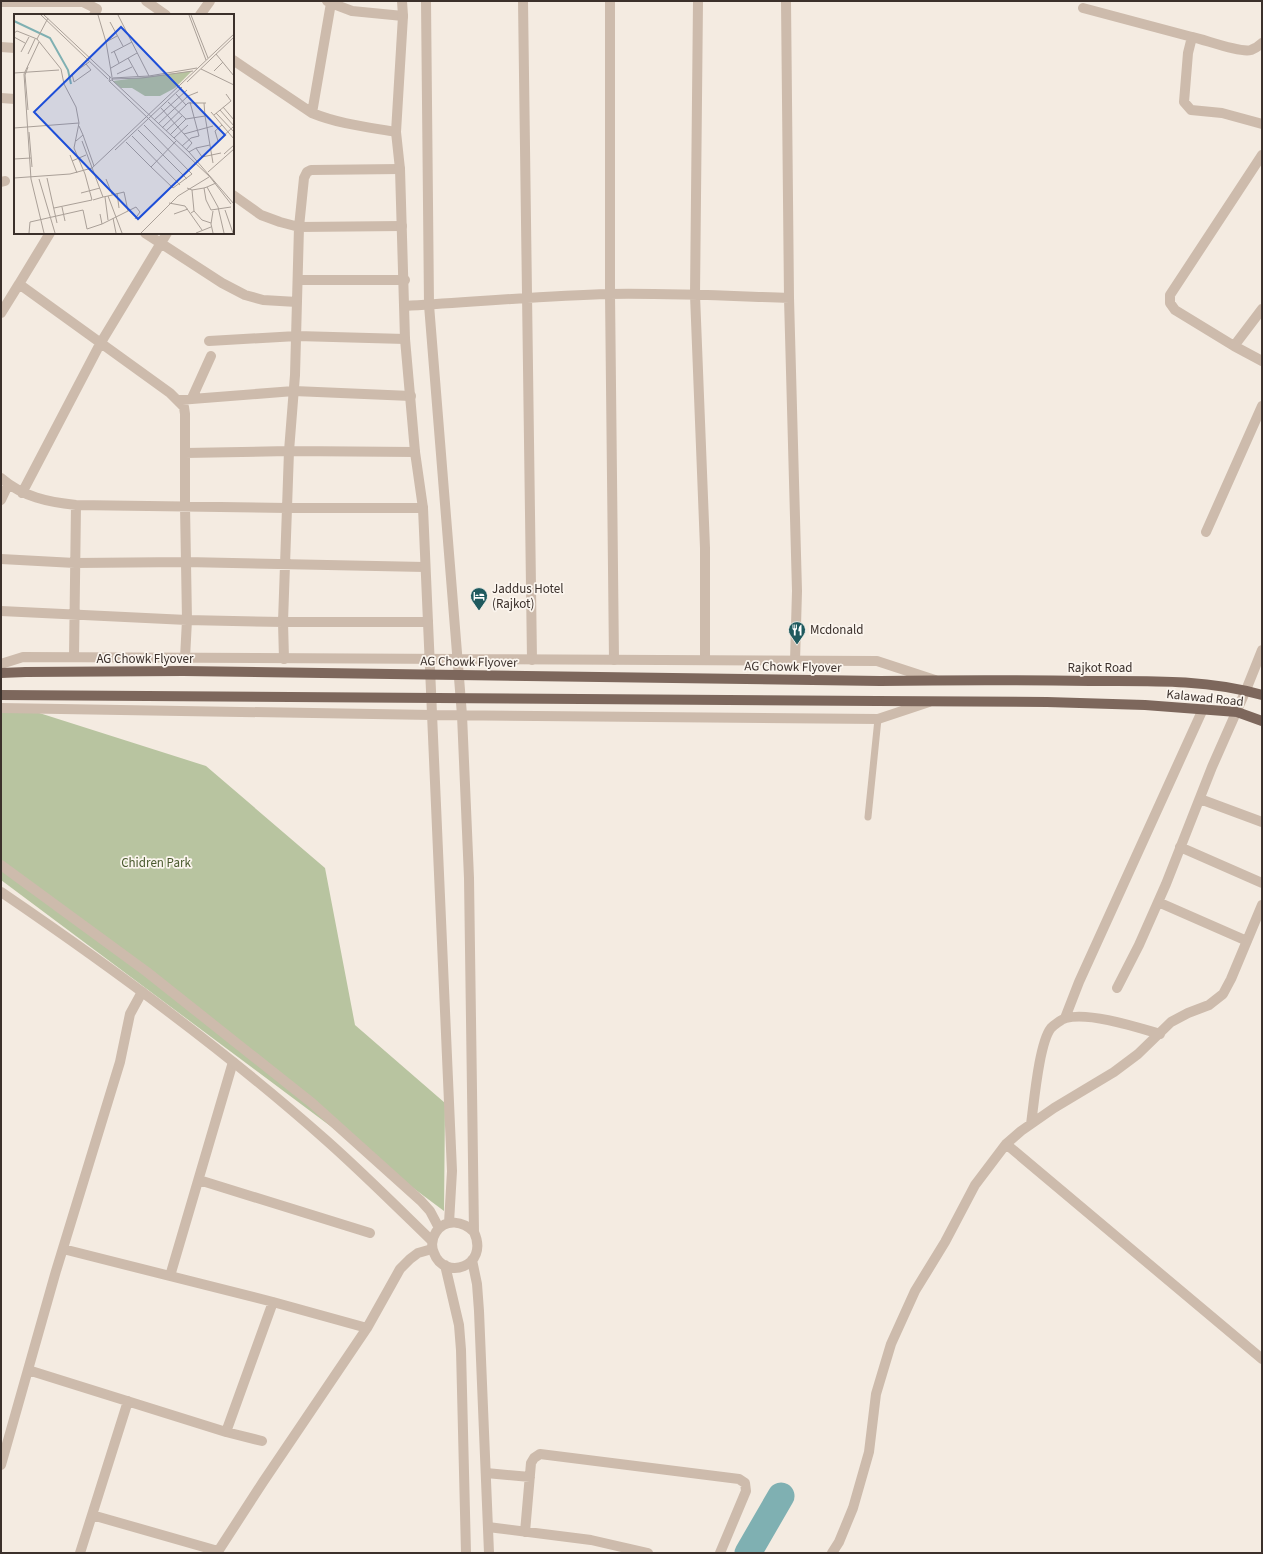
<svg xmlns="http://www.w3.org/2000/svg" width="1263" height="1554" font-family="'Source Sans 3',sans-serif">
<rect width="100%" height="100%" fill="#f4ebe1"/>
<path fill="#b8c4a0" d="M33,711L206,766L325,868L355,1025L445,1103L444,1211L1,880V712Z"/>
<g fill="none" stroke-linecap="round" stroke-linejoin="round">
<path stroke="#7fb0b2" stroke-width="27" d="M748,1553L781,1496"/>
<path stroke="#cdbbac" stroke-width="7" d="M868,817L878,719"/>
<path stroke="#cdbbac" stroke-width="10" d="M146,1L166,15
M327,1L331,3L312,113C339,124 367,127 396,132
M523,1L532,660
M610,1V294L614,660
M698,1L695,295L705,548V660
M786,1L789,298
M1,2H83L97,9L94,15
M331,3L352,11L403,16
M1083,8L1192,37
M200,15L210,1
M1262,43C1259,46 1256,48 1251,50C1240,53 1206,40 1192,37L1188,53L1184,102L1191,110L1222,113L1262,124
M1,47L15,48
M233,60L312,113
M1,98L15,99
M1262,155L1170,295V303L1175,310L1234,346L1262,361
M1,182L5,181
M233,195L261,215L280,222L299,227L402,226
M145,233L222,283L245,295L263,300L297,302
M298,280H405
M19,284L50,233
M405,306C473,302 541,296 609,294C669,293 729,296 789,298L797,591L795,661
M1,313L19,284L170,393L184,407L185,414V506L187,620L185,658
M209,341L297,336L405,339
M1234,346L1262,309
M192,398L211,356
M179,400L294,391L411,396
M185,453L289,451L415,452
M1,478C23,497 48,502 76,505L287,508H423
M22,493L100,344L167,233
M1,500L8,485
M1206,532L1262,406
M1,559L75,563L186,562L425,567
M1,611L187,620L283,622H428
M74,657L76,505
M284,659L283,622L289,451L295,375L299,227L304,178L307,172L311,170L400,169
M1200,799L1262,822
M1180,847L1262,883
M1158,902L1247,941
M1117,988L1139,945L1166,884L1212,767L1246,690L1262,650
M1065,1018L1079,982L1203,709
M1031,1124C1034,1103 1039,1043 1051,1028C1054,1025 1062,1019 1066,1018C1090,1012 1136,1027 1160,1034
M1006,1144L1262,1359
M199,1180L370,1233
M63,1249L273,1302L367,1328
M170,1276L233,1062
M28,1370L226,1432L262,1441
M226,1432L273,1302
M1,1465L56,1271L120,1062L130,1014L142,992
M486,1473L530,1477
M92,1515L218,1551
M488,1527L591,1540L648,1553
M525,1532L531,1463L534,1458L540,1454L739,1479L745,1483L746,1491L720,1553
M80,1553L128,1401
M217,1553L263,1482L367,1328L400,1269L410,1259L418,1253L432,1249
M832,1553L839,1542L853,1508L869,1452L876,1394L891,1344L915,1291L945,1242L975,1185L1006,1144L1021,1131L1054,1108L1114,1072L1138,1054L1171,1022L1188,1013L1209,1005L1223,994L1231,979L1262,905"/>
<path stroke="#cdbbac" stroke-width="10" d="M402,1L403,16L396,132L400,169L405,339L415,452L423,508L452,1171L449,1223
M426,1L429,305L462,715L469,878L474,1232C490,1267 444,1281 434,1253C431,1246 432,1238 436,1232C446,1218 463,1221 474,1232
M1,664L23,657L877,661L935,680
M1,708L432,715L878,719L929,702
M1,865L147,972L312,1103L421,1201L430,1211L439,1228
M1,892C114,969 225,1050 327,1141C363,1173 398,1208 432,1241
M472,1260L477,1284L479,1311L489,1553
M445,1265L459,1325L461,1350L466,1553"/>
<path stroke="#7d675c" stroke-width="10" d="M1,673L26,672
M880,681C950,680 1020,680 1090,681C1147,681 1207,679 1262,695
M877,701L1047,702L1145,705L1237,712L1262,721"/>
<path stroke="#7d675c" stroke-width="10" d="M26,672L183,671L880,681
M1,695L877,701"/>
</g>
<defs>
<g id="hotel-pin" transform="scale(0.9)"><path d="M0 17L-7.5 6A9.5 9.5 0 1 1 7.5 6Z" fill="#1f5a5e" stroke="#fbf5ee"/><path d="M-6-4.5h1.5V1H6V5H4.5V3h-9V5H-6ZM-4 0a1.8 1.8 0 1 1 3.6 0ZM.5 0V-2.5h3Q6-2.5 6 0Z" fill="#fff"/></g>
<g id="restaurant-pin" transform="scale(0.9)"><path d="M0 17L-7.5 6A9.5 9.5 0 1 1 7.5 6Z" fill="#1f5a5e" stroke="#fbf5ee"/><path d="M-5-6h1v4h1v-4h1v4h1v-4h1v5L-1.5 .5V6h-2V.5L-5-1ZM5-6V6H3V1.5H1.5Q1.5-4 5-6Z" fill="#fff"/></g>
</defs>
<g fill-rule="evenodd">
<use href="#hotel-pin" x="479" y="596"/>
<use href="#restaurant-pin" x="797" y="630"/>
</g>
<g text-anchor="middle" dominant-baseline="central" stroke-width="3.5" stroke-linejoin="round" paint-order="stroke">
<g font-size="13" fill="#3b302b" stroke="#fbf5ee" text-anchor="start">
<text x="492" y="589">Jaddus Hotel<tspan x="492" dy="15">(Rajkot)</tspan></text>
<text x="810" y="630">Mcdonald</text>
</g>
<g font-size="13" fill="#3b302b" stroke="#fbf5ee">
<text x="145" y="659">AG Chowk Flyover</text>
<text transform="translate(469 662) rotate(1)">AG Chowk Flyover</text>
<text transform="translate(793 667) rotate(1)">AG Chowk Flyover</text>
<text x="1100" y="668">Rajkot Road</text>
<text transform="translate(1205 698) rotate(6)">Kalawad Road</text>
</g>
<g font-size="13" fill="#4a5a2e" stroke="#fbf5ee">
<text x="156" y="863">Chidren Park</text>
</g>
</g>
<g transform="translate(14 14)">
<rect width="220" height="220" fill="#f4ebe1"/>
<path d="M178,57L161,74L146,82H131L118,74H107L99,67Z" fill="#b8c4a0"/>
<path fill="none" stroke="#7fb0b2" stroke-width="2" d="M0,7L36,24L54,56L57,70"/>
<path fill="none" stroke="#aaa098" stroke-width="1" d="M27,1L94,65M30,1L96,63M84,1L92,28L98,63M104,1L135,62M175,1L192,46M177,1L194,44M34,4L23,25L47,55L50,70L62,93L65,109L60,134L71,160L78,186L40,194M96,8L109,32M0,19L3,17L23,25M0,23L11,29M25,28L10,60L17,165L30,219M92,28L103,22M100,37L105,49M7,38L15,23M97,39L118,28M14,40L21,25M202,40L220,62M114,44L124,62M72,50L77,56L60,68L58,60L75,48M97,54L123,39M187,55L220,71M200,57L209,48M0,59L45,56M103,60L118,53M98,64L135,62L183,54M99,65L128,64L179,57M98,66L175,138L220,190M96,67L99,65L96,63L95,67L196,163L217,190M173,68L220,23M162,80L172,91M154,88L172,105L191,102L190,89M209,93L220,106M147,94L178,129L172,136M14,96L11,61L14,53M206,96L220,112M197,98L220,125M202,99L220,118M200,101L217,87L212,80M191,102L199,149M140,106L173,76M144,110L174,82L184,78M130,111L178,160L159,174L137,153M208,111L201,117L204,127L220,112M0,114L65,109M148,114L174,89H192M124,116L173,165M152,117L168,102M15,118L18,153M170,120L199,112M69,121L80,152M156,121L172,105M118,122L166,171M160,124L174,111M62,127L69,121L65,112M68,127L89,183L79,186M112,128L137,153L162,127M168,132L177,124L185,122L176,88M182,134L196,131M101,136L168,73M175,138L182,134L188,143L207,139M210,140L220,131M56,141L63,159M0,145L17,144M58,147L72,141M194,158L220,135M0,164L56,160L78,154L220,20M33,164L43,209M25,165L41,219M92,165L98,180M202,169L193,173L204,193L210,219M193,173L190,174L192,186L197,196L217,193M173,174L178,176L180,197L177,199M178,176L190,174M67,179L86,174M103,179L105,194M89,183L94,182L108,219M91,183L94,206M155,189L171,192L188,216M48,193L51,207M211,196L219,219M114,197L122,193L126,198L121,205M180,197L188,206L197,209M86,200L88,210L114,197L110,178L94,182M160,200L174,195M99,204L102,219M15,219L16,208L69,196L73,215L88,210M127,219L164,182L195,163M182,219L197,213M199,219L197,210L199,197"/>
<path fill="#1d4ed8" fill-opacity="0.15" stroke="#1d4ed8" stroke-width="2" d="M107,13L211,121L124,205L20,98Z"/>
<rect width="220" height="220" fill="none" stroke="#3b302b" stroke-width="2"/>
</g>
<rect width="1263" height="1554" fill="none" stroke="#3b302b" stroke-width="4"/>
</svg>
